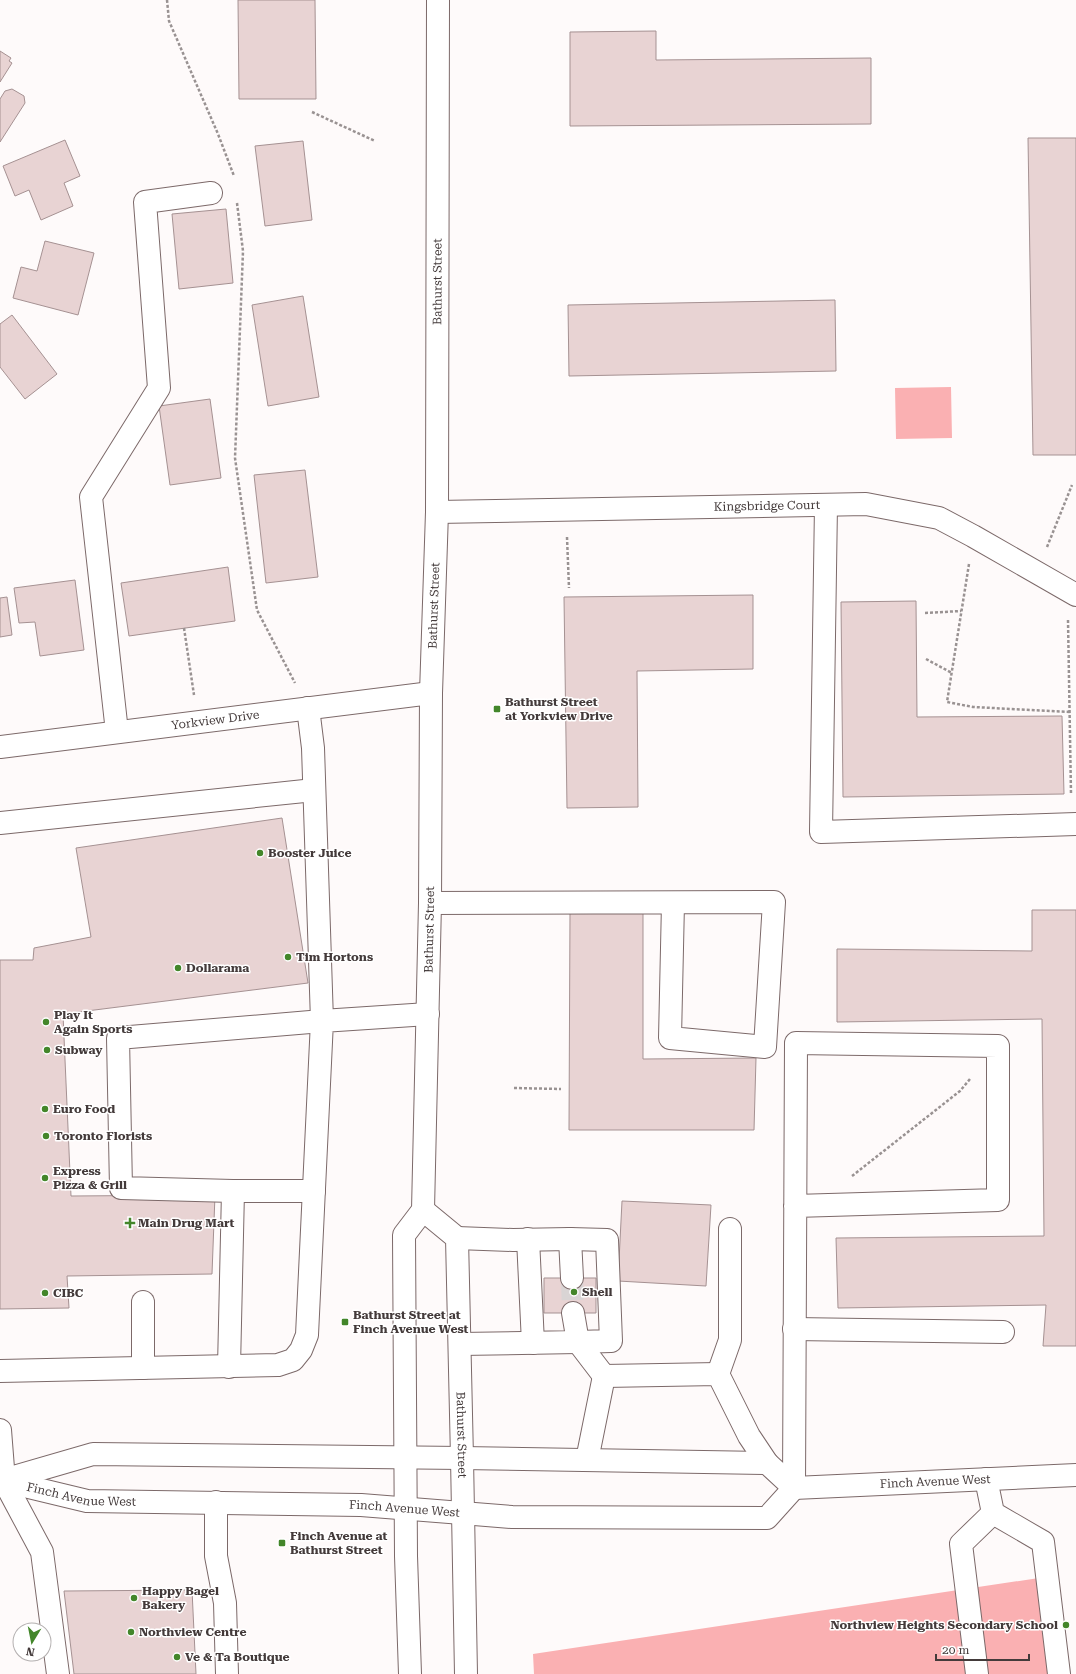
<svg xmlns="http://www.w3.org/2000/svg" width="1076" height="1674" font-family="'Roboto Serif',serif">
<rect width="100%" height="100%" fill="#fefafa"/>
<path fill="#fab0b2" d="M951,387L952,438L896,439L895,388Z
M1052,1576L1059,1674H534L533,1654Z"/>
<path fill="#e8d3d3" stroke="#a59192" d="M238,0H315L316,99H239Z
M656,31V60L871,58V124L570,126V32Z
M0,51L11,58L9,61L12,63L0,82Z
M12,89L24,96L25,103L0,142V99L5,91Z
M1028,138H1076V455H1033Z
M65,140L80,176L64,183L73,206L41,220L29,190L15,196L3,166Z
M303,141L312,220L265,226L255,146Z
M226,209L233,283L179,289L172,214Z
M45,241L94,253L78,315L13,298L21,267L37,271Z
M303,296L319,397L268,406L252,305Z
M835,300L836,371L569,376L568,305Z
M12,315L57,374L25,399L0,367V324Z
M210,399L221,478L170,485L159,406Z
M305,470L318,577L266,583L254,475Z
M228,567L235,621L129,636L121,583Z
M75,580L84,650L40,656L35,622L19,623L14,588Z
M753,595V669L637,671L638,807L567,808L564,597Z
M7,597L12,635L0,637V598Z
M916,601L917,717L1062,716L1064,794L843,797L841,602Z
M282,818L308,983L63,1014L71,1196L215,1195L212,1274L67,1276L69,1308L0,1309V960H33L34,948L91,937L76,848Z
M1032,910H1076V1346H1043L1046,1305L838,1308L836,1238L1044,1236L1042,1019L837,1022V949L1032,951Z
M570,911L643,912V1059L756,1058L754,1130H569Z
M622,1201L711,1205L706,1286L618,1281Z
M544,1278H596V1313H544Z
M192,1590L196,1674H74L64,1591Z"/>
<g fill="none" stroke-linecap="round" stroke-linejoin="round">
<path stroke="#d9d4d4" stroke-width="22" stroke-dasharray="22 11" stroke-linecap="butt" d="M572,1278L573,1313"/>
<g stroke="#7c6969" stroke-width="24">
<g id="minor">
<path d="M826,505L821,832L1076,824"/>
<path id="s1" d="M437,512L866,504L939,518L973,536L1076,595"/>
<path d="M117,732L91,497L159,388L145,202L211,193"/>
<path id="s2" d="M0,747L431,693"/>
<path d="M0,823L314,790"/>
<path d="M430,903L774,902L765,1047L670,1038L673,903"/>
<path d="M233,1191H314"/>
<path d="M457,1238L513,1240L570,1239L572,1278"/>
<path d="M528,1239L533,1343"/>
<path d="M570,1239L607,1240L611,1341L578,1342"/>
<path d="M794,1329L1003,1332"/>
<path d="M578,1342L604,1376L718,1374L749,1436L767,1463"/>
<path d="M460,1344L578,1342L573,1313"/>
<path d="M229,1367L233,1191L121,1188L118,1038L322,1021L313,748L308,708"/>
<path d="M143,1368V1302"/>
<path d="M0,1371L278,1365L293,1360L301,1350L307,1335L322,1021L428,1014"/>
<path d="M718,1374L730,1340V1229"/>
<path d="M0,1430L4,1481L42,1552L58,1674"/>
<path d="M587,1460L604,1376"/>
<path d="M986,1479L993,1513L1043,1542L1059,1674"/>
<path d="M794,1488C794,1340 795,1192 796,1043L998,1046V1200L795,1206"/>
<path d="M216,1502V1556L225,1603L227,1674"/>
<path d="M977,1674L961,1544L993,1513"/>
</g>
</g>
<g stroke="#7c6969" stroke-width="24">
<g id="major">
<path id="s3" d="M423,1210L457,1238L462,1458L466,1674"/>
<path id="s4" d="M0,1481L93,1454L462,1458L767,1463L794,1488L1076,1475"/>
<path id="s5" d="M4,1481L87,1501L361,1505L512,1517L767,1518L794,1488"/>
<path id="s6" d="M410,1674L406,1556L404,1235L423,1210L430,903L431,693L437,512L438,0"/>
</g>
</g>
<path stroke="#999292" stroke-width="2.5" stroke-dasharray="3 2" stroke-linecap="butt" d="M167,0L169,21L218,134L234,176
M312,112L375,141
M237,203L243,251L235,458L257,610L295,683
M567,537L569,588
M1047,547L1072,485
M969,564L947,702L973,707L1070,712
M925,613L961,611
M1068,620L1071,794
M184,628L194,695
M926,659L952,673
M514,1088L561,1089
M852,1176L960,1091L970,1079"/>
<use href="#minor" stroke="#fff" stroke-width="22"/>
<use href="#major" stroke="#fff" stroke-width="22"/>
</g>
<g fill="#43862a" stroke="#fff" stroke-width="1.5">
<rect x="493" y="705" width="8" height="8" rx="2"/>
<circle cx="260" cy="853" r="4"/>
<circle cx="288" cy="957" r="4"/>
<circle cx="178" cy="968" r="4"/>
<circle cx="46" cy="1022" r="4"/>
<circle cx="47" cy="1050" r="4"/>
<circle cx="45" cy="1109" r="4"/>
<circle cx="46" cy="1136" r="4"/>
<circle cx="45" cy="1178" r="4"/>
<path d="M128 1217h4v4h4v4h-4v4h-4v-4h-4v-4h4z"/>
<circle cx="574" cy="1292" r="4"/>
<circle cx="45" cy="1293" r="4"/>
<rect x="341" y="1318" width="8" height="8" rx="2"/>
<rect x="278" y="1539" width="8" height="8" rx="2"/>
<circle cx="134" cy="1598" r="4"/>
<circle cx="1066" cy="1625" r="4"/>
<circle cx="131" cy="1632" r="4"/>
<circle cx="177" cy="1657" r="4"/>
</g>
<g text-anchor="middle" dominant-baseline="central" stroke-width="3" stroke-linejoin="round" paint-order="stroke">
<g font-size="12" fill="#433a3a" stroke="#fff">
<text stroke="none"><textPath href="#s6" startOffset="1399">Bathurst Street</textPath></text>
<text stroke="none"><textPath href="#s1" startOffset="330">Kingsbridge Court</textPath></text>
<text stroke="none"><textPath href="#s6" startOffset="1075">Bathurst Street</textPath></text>
<text stroke="none"><textPath href="#s2" startOffset="217">Yorkview Drive</textPath></text>
<text stroke="none"><textPath href="#s6" startOffset="751">Bathurst Street</textPath></text>
<text stroke="none"><textPath href="#s3" startOffset="241">Bathurst Street</textPath></text>
<text stroke="none"><textPath href="#s4" startOffset="949">Finch Avenue West</textPath></text>
<text stroke="none"><textPath href="#s5" startOffset="79">Finch Avenue West</textPath></text>
<text stroke="none"><textPath href="#s5" startOffset="403">Finch Avenue West</textPath></text>
</g>
<g font-size="12" font-weight="bold" fill="#433a3a" stroke="#fff" text-anchor="start">
<text x="505" y="702">Bathurst Street<tspan x="505" dy="14">at Yorkview Drive</tspan></text>
<text x="268" y="853">Booster Juice</text>
<text x="296" y="957">Tim Hortons</text>
<text x="186" y="968">Dollarama</text>
<text x="54" y="1015">Play It<tspan x="54" dy="14">Again Sports</tspan></text>
<text x="55" y="1050">Subway</text>
<text x="53" y="1109">Euro Food</text>
<text x="54" y="1136">Toronto Florists</text>
<text x="53" y="1171">Express<tspan x="53" dy="14">Pizza &amp; Grill</tspan></text>
<text x="138" y="1223">Main Drug Mart</text>
<text x="582" y="1292">Shell</text>
<text x="53" y="1293">CIBC</text>
<text x="353" y="1315">Bathurst Street at<tspan x="353" dy="14">Finch Avenue West</tspan></text>
<text x="290" y="1536">Finch Avenue at<tspan x="290" dy="14">Bathurst Street</tspan></text>
<text x="142" y="1591">Happy Bagel<tspan x="142" dy="14">Bakery</tspan></text>
<text x="1058" y="1625" text-anchor="end">Northview Heights Secondary School</text>
<text x="139" y="1632">Northview Centre</text>
<text x="185" y="1657">Ve &amp; Ta Boutique</text>
</g>
</g>
<g transform="translate(32 1642) rotate(190)"><circle r="19" fill="#ffffff" stroke="#b4b0b0"/>
<path d="M0-3L7 15L0 10L-7 15Z" fill="#43862a"/>
<text y="-6" font-size="11" font-weight="bold" text-anchor="middle" fill="#433a3a">N</text>
</g>
<path d="M936 1654v6h93v-6" fill="none" stroke="#433a3a" stroke-width="2"/>
<text x="942" y="1654" font-size="12" fill="#433a3a" stroke="#ffffff" stroke-width="3" paint-order="stroke">20 m</text>
</svg>
